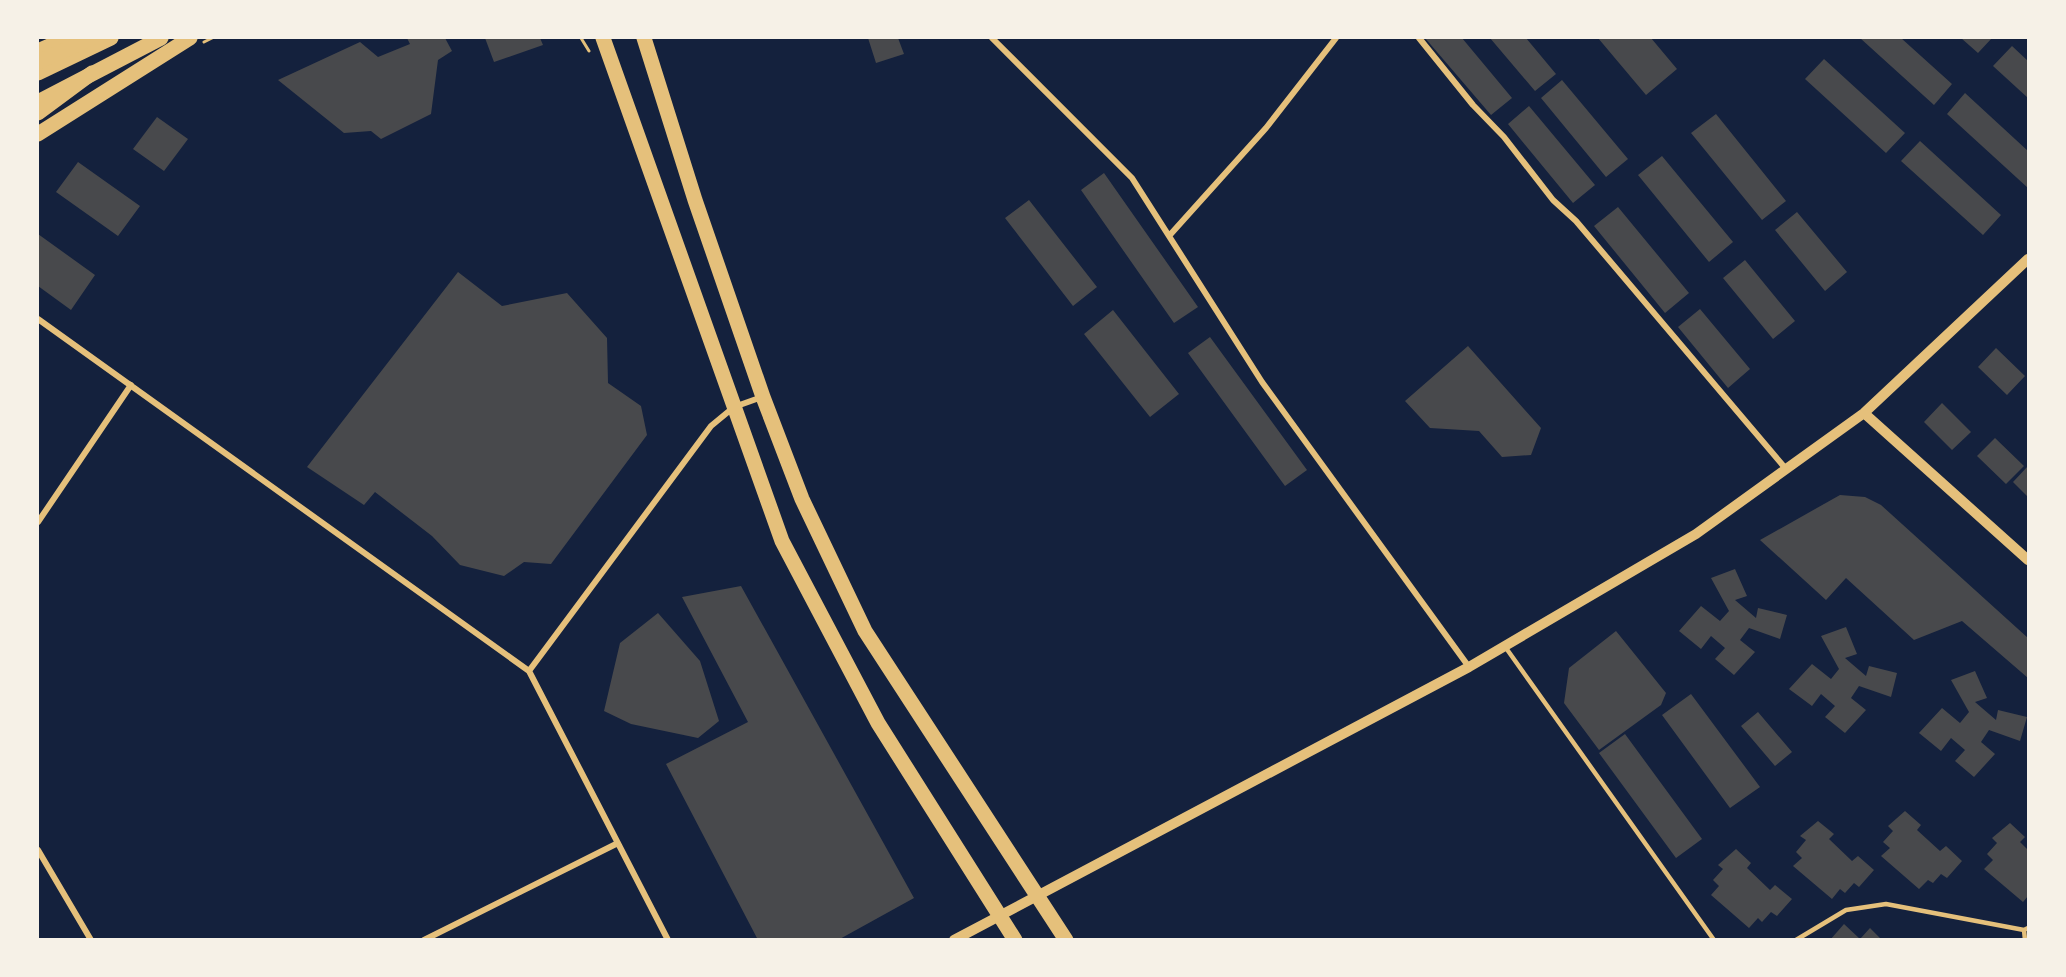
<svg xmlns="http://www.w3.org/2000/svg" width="2066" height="977" font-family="'Exo 2',sans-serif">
<rect width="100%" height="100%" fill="#14213d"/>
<path fill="#48494c" d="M407,38H445L452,51L438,60L431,114L381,139L371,131L344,133L278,80L360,42L378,57L410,44Z
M485,38H540L543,45L494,62Z
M868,38H898L904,54L876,63Z
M1425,38H1462L1512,98L1491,115Z
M1490,38H1526L1556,74L1535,91Z
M1598,38H1651L1677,69L1646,95Z
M1860,38H1901L1952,84L1934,105Z
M1961,38H1992L1978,53Z
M2012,46L2028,61V98L1993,66Z
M1824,59L1905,133L1886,153L1805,79Z
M1562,80L1628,159L1606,177L1541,98Z
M1965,93L2028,151V188L1947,114Z
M1529,106L1595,185L1573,203L1508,124Z
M1716,114L1786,201L1762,220L1691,133Z
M157,117L188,139L164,171L133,149Z
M1920,141L2001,215L1983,235L1901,161Z
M1662,156L1733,242L1709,262L1638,175Z
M78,162L140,206L118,236L56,192Z
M1104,173L1198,307L1174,323L1081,190Z
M1029,200L1097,287L1073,306L1005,218Z
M1618,207L1689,293L1665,313L1594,226Z
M1797,212L1847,272L1825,291L1775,230Z
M38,234L95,275L71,310L38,286Z
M1745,260L1795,321L1773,339L1723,278Z
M458,272L502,306L567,293L607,338L608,383L641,406L647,435L551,564L524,562L504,576L460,565L432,536L375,492L364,505L307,467Z
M1700,309L1750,369L1728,388L1678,327Z
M1113,310L1179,394L1150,417L1084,334Z
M1210,337L1307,470L1285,486L1188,353Z
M1468,346L1541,428L1531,455L1502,457L1479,431L1430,428L1405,401Z
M1996,348L2025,376L2007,395L1978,367Z
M1942,403L1971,432L1952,450L1924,422Z
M1995,438L2024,466L2006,484L1977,456Z
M2028,466V497L2013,482Z
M1840,495L1865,497L1881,505L2028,638V678L1962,621L1914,640L1846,578L1826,600L1760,540Z
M1735,569L1747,596L1735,600L1756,618L1758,608L1787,615L1780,639L1749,628L1740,640L1755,652L1734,675L1715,659L1725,648L1711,636L1701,649L1679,631L1701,606L1720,621L1729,611L1711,578Z
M741,586L914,898L838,940H758L666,764L748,722L682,597Z
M658,613L700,661L719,721L698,738L631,724L604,711L620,643Z
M1846,627L1857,654L1845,658L1866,676L1869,666L1897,673L1891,697L1859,686L1851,698L1866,710L1845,733L1825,717L1835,706L1821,694L1812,706L1789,689L1812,664L1831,679L1839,669L1821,636Z
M1616,631L1666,693L1661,705L1599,750L1564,703L1569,668Z
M1975,671L1987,698L1975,702L1996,720L1998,710L2027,717L2020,741L1989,730L1981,742L1995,754L1974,777L1955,761L1965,750L1951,738L1941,751L1919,733L1942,708L1960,723L1969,712L1951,680Z
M1691,694L1760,787L1730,808L1662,715Z
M1758,712L1792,752L1775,766L1741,726Z
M1625,734L1702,839L1676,858L1599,753Z
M1905,811L1921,825L1917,830L1940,851L1946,846L1962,861L1947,878L1941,874L1933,883L1928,880L1919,889L1881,856L1890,848L1883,842L1893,831L1888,826Z
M1818,821L1834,834L1829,839L1852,861L1858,856L1874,870L1859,887L1854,883L1845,893L1840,889L1832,899L1793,866L1802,858L1796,852L1806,840L1800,836Z
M2010,823L2025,837L2020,842L2028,850V896L2023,902L1984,869L1993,860L1987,854L1997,843L1992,838Z
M1736,849L1751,863L1747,868L1770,890L1775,885L1792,899L1777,916L1771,912L1762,922L1758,918L1749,928L1711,895L1719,886L1713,880L1723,869L1718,865Z
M1844,924L1860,939L1870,928L1882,940H1830Z"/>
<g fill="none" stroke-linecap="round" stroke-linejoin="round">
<path stroke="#e5c07b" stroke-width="3" d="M581,38L589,51
M204,42L212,38"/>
<path stroke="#e5c07b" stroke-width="4.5" d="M1506,648L1714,940
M2024,930L2025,940
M1796,940L1846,910L1886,904L2024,930L2028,928"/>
<path stroke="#e5c07b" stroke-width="6" d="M992,38L1132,178L1262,382L1469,667
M1419,38L1473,105L1504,137L1553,200L1576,221L1786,469
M1169,236L1266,128L1336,38
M38,319L529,671L668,940
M38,522L131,385
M529,671L711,426L734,407L762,397
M38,850L91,940
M424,940L618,843"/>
<path stroke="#e5c07b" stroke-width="10" d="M1864,413L2028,560
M954,940L1469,667L1696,534L1864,413L2028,259"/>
<path stroke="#e5c07b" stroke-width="15" d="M603,38L782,541L878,723L1015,940
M644,38L695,200L763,397L802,499L865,631L1066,940
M38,51L68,38
M38,73L111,38
M38,102L161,38
M38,134L190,38"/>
<path stroke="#e5c07b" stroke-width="15" d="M38,62L92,38
M38,113L92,73"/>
</g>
<rect width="2066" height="977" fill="none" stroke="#f6f1e7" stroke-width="78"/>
</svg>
